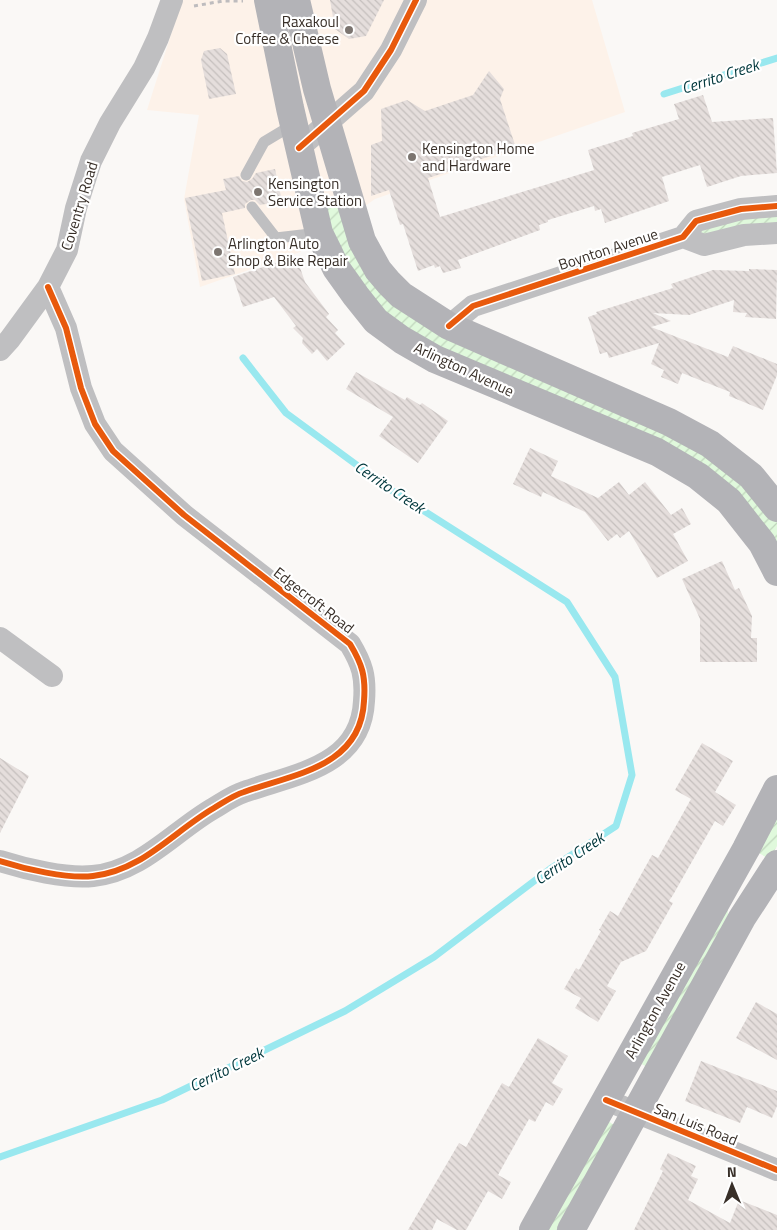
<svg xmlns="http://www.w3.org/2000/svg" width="777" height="1230" font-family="'Titillium Web',sans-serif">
<defs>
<pattern id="garden-furrows" width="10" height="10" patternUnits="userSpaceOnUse" patternTransform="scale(1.25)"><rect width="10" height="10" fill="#e0f9dc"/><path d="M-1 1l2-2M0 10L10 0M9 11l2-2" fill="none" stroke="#c1d6bd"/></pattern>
<pattern id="building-back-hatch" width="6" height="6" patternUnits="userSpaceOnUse" patternTransform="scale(1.25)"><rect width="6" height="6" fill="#e5dedc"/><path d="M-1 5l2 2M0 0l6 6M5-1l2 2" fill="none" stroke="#c5bfbd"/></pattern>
</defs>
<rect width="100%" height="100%" fill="#faf8f6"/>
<path fill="#fdf2e9" d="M182,0H592L625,112L375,199L300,252L200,287L184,199L199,115L147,110Z"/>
<path fill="url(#garden-furrows)" d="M331,203L340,207L366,269L657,426L719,463L770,511L777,521V556L732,496L390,325L335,254L326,204Z
M777,213V225L702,236L699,227Z
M777,801V846L769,859L752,849Z
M727,903L728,915L647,1067L636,1061Z
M608,1121L614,1125L560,1230H541Z"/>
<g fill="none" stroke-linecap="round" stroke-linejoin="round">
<path stroke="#99e8ef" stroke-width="7" d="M664,94L777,58
M0,1157L162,1100L345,1011L434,957L550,869L616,826L632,775L615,677L567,602L388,488L286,413L243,358"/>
</g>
<path fill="url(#building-back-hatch)" d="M330,0H384L366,36L349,39L335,29Z
M220,48L227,54L236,94L209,99L201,60L204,51Z
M489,71L504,89L500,99L516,148L456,167L457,169L428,178L440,217L594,170L588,150L633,136L632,133L679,119L674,104L703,95L712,122L773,118L777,173L741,176L707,187L700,165L662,177L669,201L605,223L601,209L595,211L594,206L548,220V222L539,225L540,230L458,260L461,268L443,273L440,266L435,268L434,265L418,271L403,224L400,225L389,190L371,196V145L382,141L381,109L407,100L425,111L473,95Z
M275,169L282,201L260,205L255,200H251L245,204V208L222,213L235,274L202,281L185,198L226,190L223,179L239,176L242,181L247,182L252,179L256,173Z
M296,256L305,282L329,314L326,317L338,330L335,333L345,344L327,361L317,349L312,354L302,343L303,338L293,328L296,326L274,297L243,307L233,277Z
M749,269L777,270L776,319L745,317L747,313L733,312L734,300L689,315L653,313L671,321L651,327L728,357L733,346L777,364V375L763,410L729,396L730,392L682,373L678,384L661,377L664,370L651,364L659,343L609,358L607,352L600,354L588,317L597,314L596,312L673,288L671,284L713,270L749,271Z
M356,372L405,400L407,397L420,405L422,403L448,421L418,463L379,436L393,417L346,389Z
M530,448L558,461L551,476L598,498L619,482L629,495L645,482L671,515L682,508L691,524L673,534L688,561L657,578L629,531L620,538L617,534L608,541L585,512L543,492L541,497L513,484Z
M722,561L735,590L739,588L752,616L751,638H757V662H700V619L682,579Z
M702,743L733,761L715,792L736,805L723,826L715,821L673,895L669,901L673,903L646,951L621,962L607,986L616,991L598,1022L575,1008L581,998L564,989L576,968L579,970L601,931L599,930L610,911L618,916L652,855L658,858L691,799L675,790Z
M0,758L29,776L0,833Z
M756,1002L777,1014V1060L736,1038Z
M538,1038L568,1056L552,1083L563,1089L553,1106L546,1102L535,1122L529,1119L498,1175L511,1182L502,1199L488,1191L466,1230H457L437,1219L432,1230H408L459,1143L466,1147L502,1083L509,1087Z
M701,1061L777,1091V1106L772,1118L747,1107L740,1123L685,1101Z
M668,1153L696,1166L691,1176L698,1179L688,1200L730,1223L739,1200L777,1215V1230H634L663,1171L660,1169Z"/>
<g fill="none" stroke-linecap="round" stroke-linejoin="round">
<path stroke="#bebcbe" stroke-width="3" stroke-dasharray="4 4" stroke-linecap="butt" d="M194,6L223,1H243"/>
<path stroke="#bfbfc1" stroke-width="11" d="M246,175L264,142L294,124
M252,207L276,238L319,233"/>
<path stroke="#bfbfc1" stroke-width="22" d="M299,148L364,91L391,50L416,0
M683,237L704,245L744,235L777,233
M449,326L473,306L683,237L696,221L741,209L777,206
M0,350L10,339L48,287L67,250L76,208L91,161L110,123L144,68L158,38L172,0
M0,638L52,676
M0,861C25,869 67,879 93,876C142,871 174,831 214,808C224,802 234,795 244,792C294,774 361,767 364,701C366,676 362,664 350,644L184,515L113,451L95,424L81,388L66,328L48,287
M606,1100L777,1170"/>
<path stroke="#b3b3b7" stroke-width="28" d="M268,0L290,108L319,233L328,251L336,268L356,296L376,321L402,340L435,359L657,452L698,476L729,501L762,543L777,572
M296,0L317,89L362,241L378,270L389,283L401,295L449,326L669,422L710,444L751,476L777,508
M533,1230L746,849L777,789
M571,1230L742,918L777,864"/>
<g stroke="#fff" stroke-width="9">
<path id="cycleway" d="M299,148L364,91L391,50L416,0
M449,326L473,306L683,237L696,221L741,209L777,206
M0,861C25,869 67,879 93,876C142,871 174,831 214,808C224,802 234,795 244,792C294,774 361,767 364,701C366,676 362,664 350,644L184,515L113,451L95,424L81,388L66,328L48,287
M606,1100L777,1170"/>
</g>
<use href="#cycleway" stroke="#e8590c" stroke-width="6"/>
</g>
<g fill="#7c7570" stroke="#fff" stroke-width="2">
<circle cx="349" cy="30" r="5"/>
<circle cx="412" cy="157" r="5"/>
<circle cx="258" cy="192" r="5"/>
<circle cx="218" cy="252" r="5"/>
</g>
<g text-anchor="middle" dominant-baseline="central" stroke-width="4.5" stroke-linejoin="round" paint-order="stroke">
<g font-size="15" fill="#382f28" stroke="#fff" text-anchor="start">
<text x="339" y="21" text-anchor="end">Raxakoul<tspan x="339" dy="17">Coffee &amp; Cheese</tspan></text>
<text x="422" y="148">Kensington Home<tspan x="422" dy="17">and Hardware</tspan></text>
<text x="268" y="183">Kensington<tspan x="268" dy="17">Service Station</tspan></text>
<text x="228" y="243">Arlington Auto<tspan x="228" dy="17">Shop &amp; Bike Repair</tspan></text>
</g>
<g font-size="15" fill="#382f28" stroke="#fff">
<text transform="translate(79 206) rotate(-73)">Coventry Road</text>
<text transform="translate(608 249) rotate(-18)">Boynton Avenue</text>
<text transform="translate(464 369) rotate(25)">Arlington Avenue</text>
<text transform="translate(314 600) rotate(38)">Edgecroft Road</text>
<text transform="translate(655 1010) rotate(-61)">Arlington Avenue</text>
<text transform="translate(696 1124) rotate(22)">San Luis Road</text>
</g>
<g font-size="16" font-style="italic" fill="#00373c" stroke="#fff">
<text transform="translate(720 76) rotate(-18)">Cerrito Creek</text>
<text transform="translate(390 487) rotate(34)">Cerrito Creek</text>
<text transform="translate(569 858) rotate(-34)">Cerrito Creek</text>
<text transform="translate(226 1069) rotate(-26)">Cerrito Creek</text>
</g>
</g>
<g transform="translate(732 1185) rotate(359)" stroke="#ffffff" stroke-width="4" paint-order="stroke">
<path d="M0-4L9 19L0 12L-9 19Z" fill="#382f28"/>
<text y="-8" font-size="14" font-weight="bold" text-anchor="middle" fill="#382f28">N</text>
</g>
</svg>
